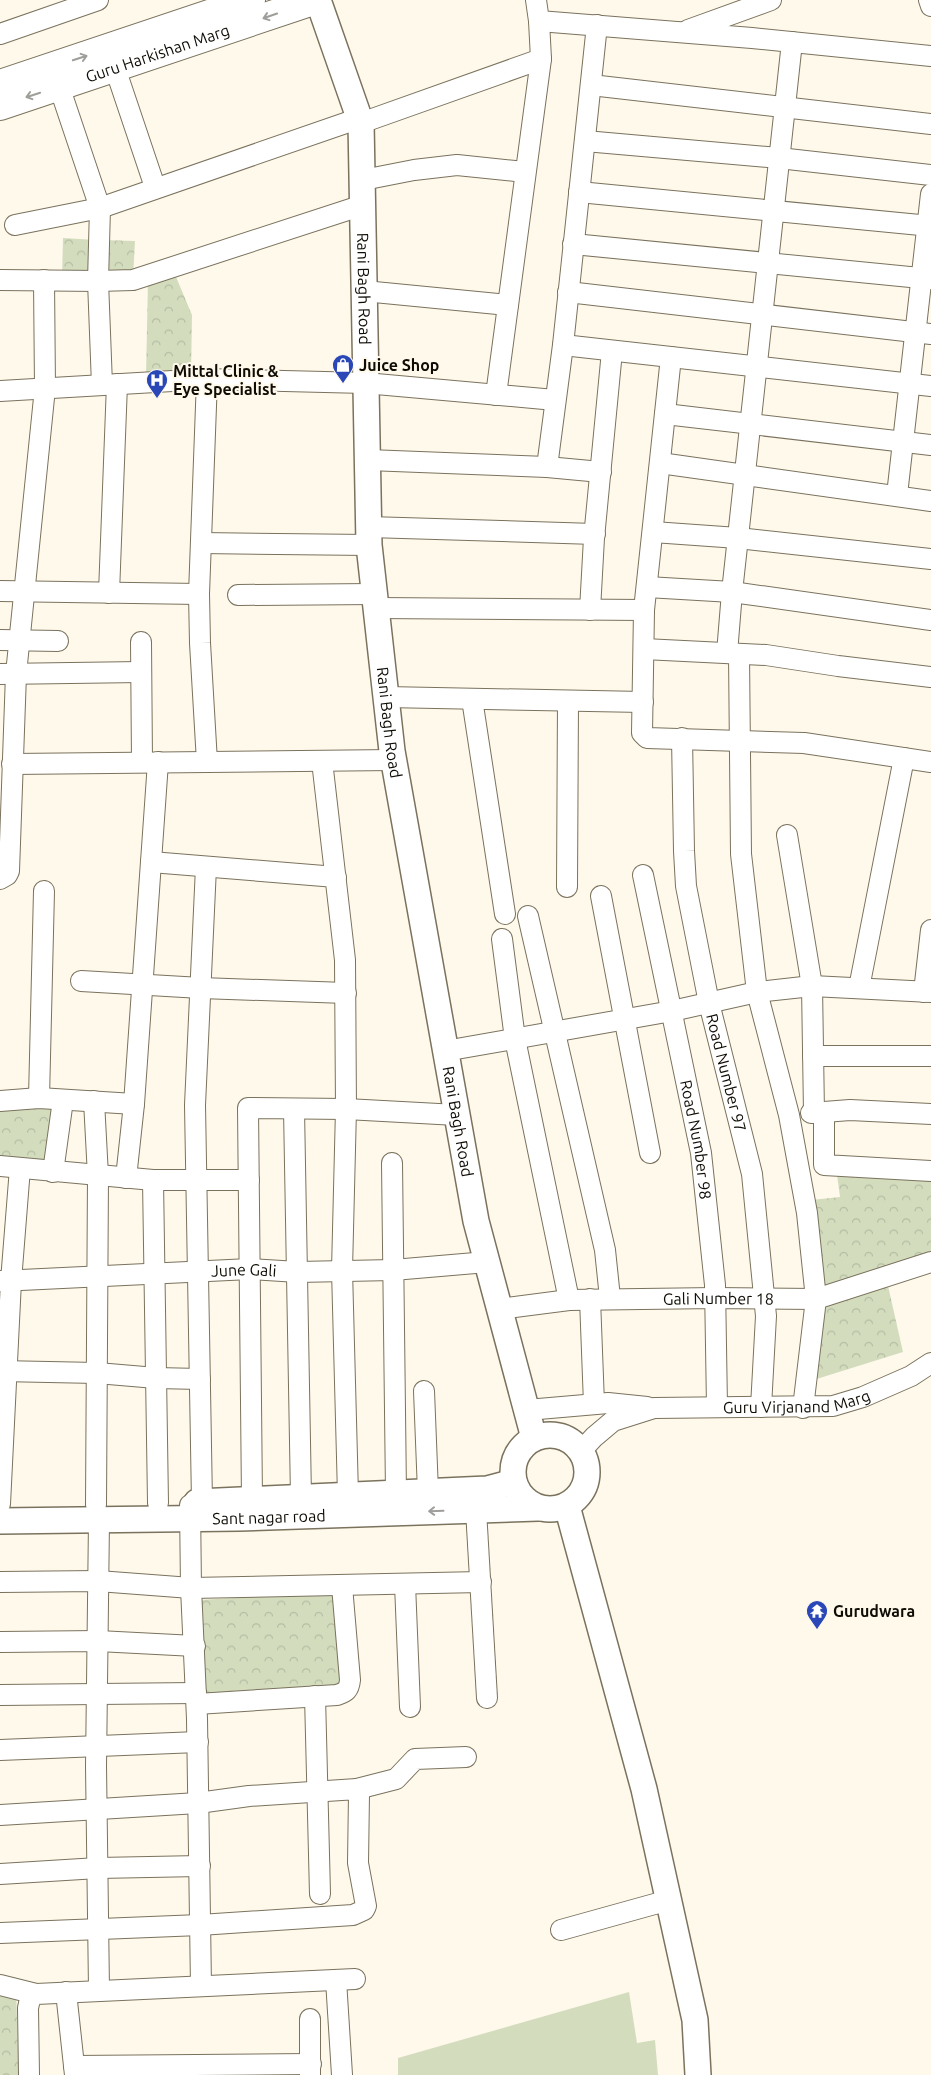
<svg xmlns="http://www.w3.org/2000/svg" width="931" height="2075" font-family="Ubuntu,sans-serif">
<defs>
<pattern id="park-crowns" width="20" height="18" patternUnits="userSpaceOnUse" patternTransform="scale(1.25)"><rect width="20" height="18" fill="#d3ddbe"/><path d="M2 6a3 3 0 1 1 6 0M12 15a3 3 0 1 1 6 0" fill="none" stroke="#b4bca2"/></pattern>
</defs>
<rect width="100%" height="100%" fill="#fff9eb"/>
<path fill="url(#park-crowns)" d="M63,238L96,240L94,277L62,276Z
M103,240L135,241L133,278L102,277Z
M174,272L192,315L191,374L146,376L148,280Z
M59,1103L50,1169L0,1164V1104Z
M836,1167L931,1174V1260L886,1277L903,1352L807,1382L811,1200L840,1197Z
M337,1592L341,1687L203,1694L198,1600Z
M16,1989L19,2075H0V1990Z"/>
<path fill="#d3ddbe" d="M629,1992L637,2043L655,2040L658,2075H398V2058Z"/>
<g fill="none" stroke-linecap="round" stroke-linejoin="round">
<g stroke="#7a725d" stroke-width="22">
<g id="minor">
<path d="M536,0L539,21L752,38L931,56"/>
<path d="M929,0L931,6"/>
<path d="M688,30L771,0"/>
<path d="M0,34L98,0"/>
<path d="M115,68L155,187"/>
<path d="M591,85L931,124"/>
<path d="M59,86L100,208L98,281L102,385"/>
<path d="M361,123L541,59"/>
<path d="M585,141L779,158L931,175"/>
<path d="M363,180L414,170L457,165L525,172"/>
<path d="M579,192L931,226"/>
<path d="M15,225L100,208L360,118"/>
<path d="M573,244L931,279"/>
<path d="M0,280L98,281L133,280L363,205"/>
<path d="M364,291L508,305"/>
<path d="M568,292L931,334"/>
<path d="M563,345L931,386"/>
<path d="M671,357L644,610L642,733L647,738L804,743L931,762"/>
<path d="M0,391L207,379L365,383L555,400"/>
<path d="M496,395L541,59L539,21"/>
<path d="M665,414L931,445"/>
<path d="M368,460L547,467L601,472"/>
<path d="M660,463L931,501"/>
<path d="M547,467L563,345L597,25"/>
<path d="M897,495L931,194"/>
<path d="M369,527L595,534"/>
<path d="M653,532L738,538L931,559"/>
<path d="M201,543L369,545"/>
<path d="M647,587L732,592L931,620"/>
<path d="M0,591L199,594"/>
<path d="M109,593L117,384"/>
<path d="M238,595L375,594"/>
<path d="M376,608L644,610"/>
<path d="M590,610L594,538L612,351"/>
<path d="M0,640L58,641"/>
<path d="M141,642L142,762"/>
<path d="M644,649L766,655L838,666L931,677"/>
<path d="M727,653L732,592L792,42"/>
<path d="M739,654L741,854L757,992L789,1115L807,1213L816,1299L803,1408"/>
<path d="M0,674L141,672"/>
<path d="M386,697L643,702"/>
<path d="M472,699L505,914"/>
<path id="s1" d="M682,738L684,851L686,886L709,1003L752,1174L766,1316L761,1407"/>
<path d="M322,761L345,960L346,1109L342,1270L348,1495"/>
<path d="M207,762L200,643L199,594L207,379"/>
<path d="M12,764L393,760"/>
<path d="M787,835L812,986L814,1113"/>
<path d="M151,862L336,877"/>
<path id="s2" d="M643,875L701,1153L715,1285L717,1407"/>
<path d="M0,879L7,875L9,871L16,674L45,388L44,280"/>
<path d="M567,887L568,701"/>
<path d="M601,896L650,1153"/>
<path d="M528,916L605,1250L610,1298"/>
<path d="M502,939L515,1039L569,1300"/>
<path d="M81,981L201,988L346,993"/>
<path d="M859,988L904,758"/>
<path d="M924,992L931,930"/>
<path d="M445,1051L672,1011L757,992L812,986L931,992"/>
<path d="M813,1056H931"/>
<path d="M39,1098L44,891"/>
<path d="M0,1101L39,1098L134,1104"/>
<path d="M94,1101L98,1176L96,1505"/>
<path d="M294,1109L301,1497"/>
<path d="M824,1112V1165L931,1171"/>
<path d="M811,1113L850,1110L931,1114"/>
<path d="M392,1163L396,1493"/>
<path d="M0,1166L153,1180H249"/>
<path d="M53,1172L63,1100"/>
<path d="M126,1178L134,1104L158,762"/>
<path d="M153,1180L158,1503"/>
<path id="s3" d="M0,1281L250,1269L298,1272L393,1270L487,1262"/>
<path d="M590,1299L594,1404"/>
<path id="s4" d="M499,1309L569,1300L715,1298L816,1299L931,1262"/>
<path d="M0,1371L97,1373L156,1378L200,1379"/>
<path d="M424,1391L428,1492"/>
<path d="M527,1410L608,1403L647,1407"/>
<path id="s5" d="M581,1451L594,1437L613,1421L654,1408L833,1406L863,1397L911,1376L931,1363"/>
<path d="M252,1500L248,1108L346,1109L457,1115"/>
<path d="M202,1502L195,1105L206,867"/>
<path d="M0,1504L11,1281L20,1168"/>
<path d="M190,1505L191,1588L197,1719L201,1986"/>
<path d="M476,1510L487,1698"/>
<path d="M99,1520L96,1766L99,1990"/>
<path d="M0,1582L98,1581L191,1588L481,1582"/>
<path d="M405,1584L410,1707"/>
<path d="M0,1642L98,1641L195,1646"/>
<path d="M0,1695L196,1693"/>
<path d="M315,1696L320,1894"/>
<path d="M197,1704L337,1695C346,1692 349,1690 350,1680L342,1586"/>
<path d="M0,1750L198,1742"/>
<path d="M357,1789L396,1779L415,1759L466,1757"/>
<path d="M0,1815L198,1803L249,1796L357,1789L359,1794L358,1863L366,1906L364,1910L353,1915L200,1925L0,1933"/>
<path d="M0,1874L98,1868L200,1866"/>
<path d="M561,1930L669,1900"/>
<path d="M336,1980L342,2075"/>
<path d="M0,1985L36,1994"/>
<path d="M66,1992L75,2075"/>
<path d="M310,2019V2075"/>
<path d="M74,2066L311,2064"/>
<path d="M29,2075L28,2008L30,1999L36,1994L355,1979"/>
</g>
</g>
<g stroke="#7a725d" stroke-width="28">
<g id="tertiary">
<path id="s6" d="M318,0L361,123L369,545L392,751L476,1221L534,1438"/>
<circle cx="550" cy="1472" r="37"/>
<path d="M197,1502L487,1489L514,1482"/>
<path d="M567,1506L644,1789L695,2020L698,2075"/>
<path id="s7" d="M0,1521L239,1518L538,1508"/>
</g>
</g>
<g stroke="#7a725d" stroke-width="30">
<g id="secondary">
<path d="M0,84L251,0"/>
<path id="s8" d="M0,106L316,0"/>
</g>
</g>
<use href="#minor" stroke="#fff" stroke-width="20"/>
<use href="#tertiary" stroke="#fff" stroke-width="25"/>
<use href="#secondary" stroke="#fff" stroke-width="28"/>
</g>
<defs><path id="oneway-shaft" d="M-6 0H5M1.5-3L5.5 0L1.5 3" fill="none" stroke-width="1.6" stroke-linecap="round" stroke-linejoin="round" transform="scale(1.25)"/></defs>
<g stroke="#9f9e9b">
<use href="#oneway-shaft" transform="translate(270 16) rotate(161)"/>
<use href="#oneway-shaft" transform="translate(80 58) rotate(-18)"/>
<use href="#oneway-shaft" transform="translate(33 95) rotate(162)"/>
<use href="#oneway-shaft" transform="translate(436 1511) rotate(178)"/>
</g>
<defs>
<g id="shop-pin" transform="scale(1.125)"><path d="M0 17L-7.5 6A9.5 9.5 0 1 1 7.5 6Z" fill="#2947b7" stroke="#fff9eb"/><path d="M-5-2.5h2.3a2.7 3.5 0 0 1 5.4 0H5L5.5 6h-11ZM-1.5-2.5h3a1.5 2.3 0 0 0-3 0Z" fill="#fff"/></g>
<g id="hospital-pin" transform="scale(1.125)"><path d="M0 17L-7.5 6A9.5 9.5 0 1 1 7.5 6Z" fill="#2947b7" stroke="#fff9eb"/><path d="M-5-5h3v3.5h4V-5h3V5h-3V1.5h-4V5h-3Z" fill="#fff"/></g>
<g id="temple-pin" transform="scale(1.125)"><path d="M0 17L-7.5 6A9.5 9.5 0 1 1 7.5 6Z" fill="#2947b7" stroke="#fff9eb"/><path d="M0-6L5-2H3V0L6.5 2.5H4V6H1.5V3h-3V6H-4V2.5H-6.5L-3 0V-2H-5Z" fill="#fff"/></g>
</defs>
<g fill-rule="evenodd">
<use href="#shop-pin" x="343" y="365"/>
<use href="#hospital-pin" x="157" y="380"/>
<use href="#temple-pin" x="817" y="1611"/>
</g>
<g text-anchor="middle" dominant-baseline="central" stroke-width="4" stroke-linejoin="round" paint-order="stroke">
<g font-size="16" fill="#0f0c05" stroke="#fff9eb">
<text stroke="none"><textPath href="#s8" startOffset="166">Guru Harkishan Marg</textPath></text>
<text stroke="none"><textPath href="#s6" startOffset="296">Rani Bagh Road</textPath></text>
<text stroke="none"><textPath href="#s6" startOffset="731">Rani Bagh Road</textPath></text>
<text stroke="none"><textPath href="#s1" startOffset="339">Road Number 97</textPath></text>
<text stroke="none"><textPath href="#s6" startOffset="1136">Rani Bagh Road</textPath></text>
<text stroke="none"><textPath href="#s2" startOffset="270">Road Number 98</textPath></text>
<text stroke="none"><textPath href="#s3" startOffset="244">June Gali</textPath></text>
<text stroke="none"><textPath href="#s4" startOffset="220">Gali Number 18</textPath></text>
<text stroke="none"><textPath href="#s5" startOffset="230">Guru Virjanand Marg</textPath></text>
<text stroke="none"><textPath href="#s7" startOffset="269">Sant nagar road</textPath></text>
</g>
<g font-size="16" font-weight="bold" fill="#0f0c05" stroke="#fff9eb" text-anchor="start">
<text x="359" y="365">Juice Shop</text>
<text x="173" y="371">Mittal Clinic &amp;<tspan x="173" dy="18">Eye Specialist</tspan></text>
<text x="833" y="1611">Gurudwara</text>
</g>
</g>
</svg>
